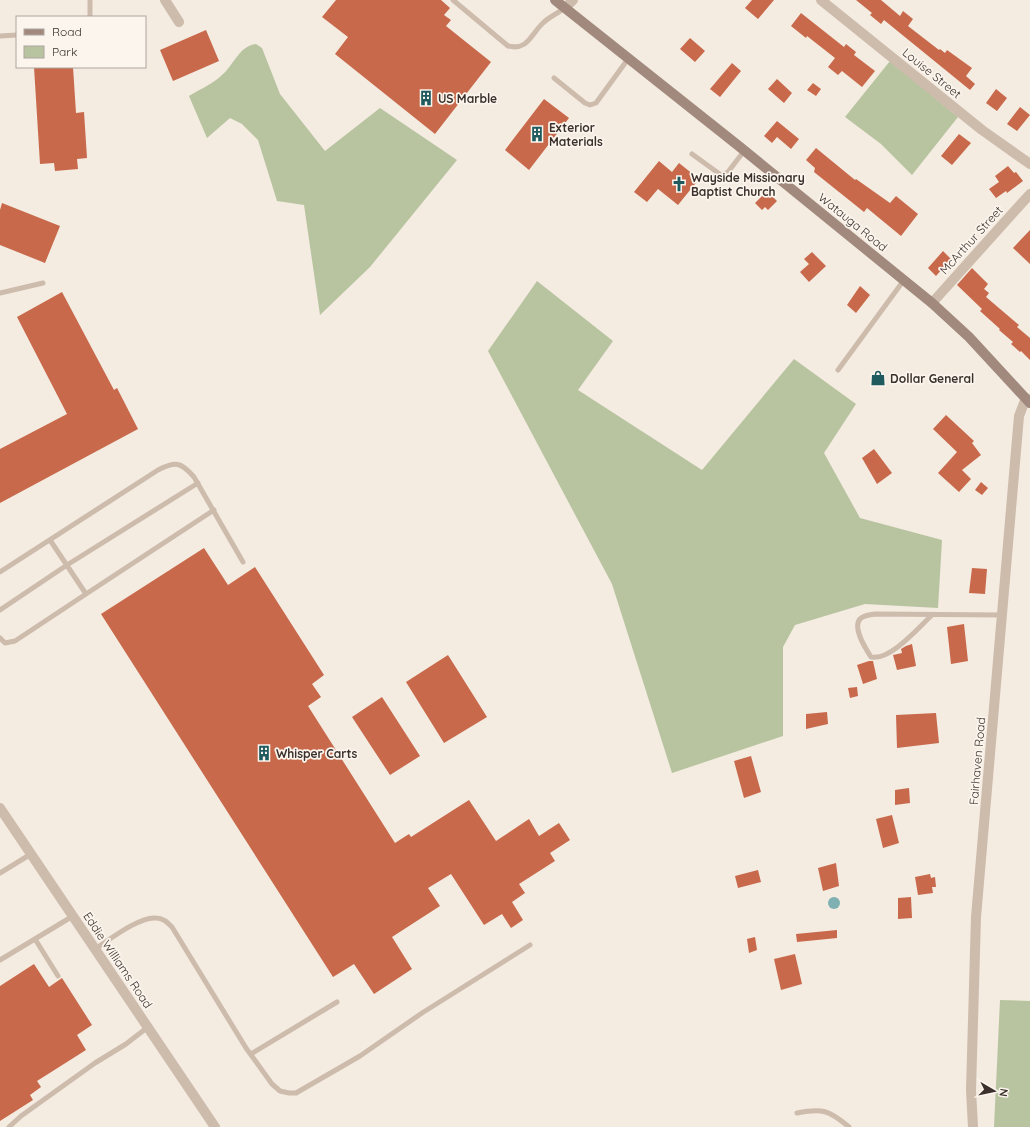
<svg xmlns="http://www.w3.org/2000/svg" width="1030" height="1127" font-family="Quicksand,sans-serif">
<rect width="100%" height="100%" fill="#f4ebe1"/>
<path fill="#b8c4a0" d="M256,44L262,48L280,94L325,151L380,108L457,160L370,267L320,315L304,205L277,201L258,140L242,124L230,118L207,138L189,96C200,89 213,84 222,75C234,65 239,46 256,44Z
M890,61L958,117L912,175L881,144L845,117Z
M537,281L613,341L578,390L702,470L794,359L856,404L824,453L860,518L942,540L938,608L865,604L795,625L783,647V736L672,773L612,584L488,351Z
M1000,1000L1030,1001V1127H994Z"/>
<path fill="#7fb0b2" d="M828 903a6 6 0 1 1 12 0a6 6 0 1 1-12 0Z"/>
<path fill="#c8694b" d="M336,0H441L450,8L444,15L451,20L446,26L491,62L435,134L335,54L348,37L322,17Z
M752,0H774L758,19L745,8Z
M856,0H881L900,16L903,11L913,19L908,26L939,50L940,49L945,53L947,50L972,68L966,76L975,84L970,90L884,20L881,24L870,15L872,13Z
M801,13L844,47L846,44L856,52L854,55L875,71L862,87L842,71L838,75L828,67L835,58L807,36L806,38L791,26Z
M206,30L219,61L173,81L160,50Z
M690,38L705,51L695,62L680,49Z
M732,63L741,71L720,97L710,89Z
M34,67H73L76,113L84,112L87,158L77,159L78,169L55,171L54,163L40,164Z
M777,79L792,93L784,103L768,89Z
M813,83L821,89L816,96L807,90Z
M996,89L1007,98L997,111L986,103Z
M544,99L569,118L529,170L505,150Z
M1020,107L1030,115L1017,131L1007,124Z
M777,121L799,139L791,149L777,137L772,143L764,136Z
M959,134L971,143L952,165L941,156Z
M816,148L855,180L856,179L890,203L896,196L918,214L901,236L867,208L864,212L814,172L815,168L806,160Z
M659,161L672,172L679,163L699,179L678,205L658,189L647,202L634,192Z
M1008,166L1014,173L1016,172L1023,181L1007,193L1006,191L996,198L989,189L999,182L995,176Z
M767,191L777,201L768,210L765,207L762,210L755,203Z
M2,203L60,226L45,263L0,245V210Z
M1030,230V264L1013,248Z
M943,251L951,259L936,276L928,268Z
M812,252L826,266L809,282L800,272L809,264L804,259Z
M972,268L988,284L984,289L989,293L986,297L1019,325L1017,327L1030,338V360L1021,351L1020,352L1011,344L1013,342L999,330L1000,329L980,311L982,309L957,285Z
M860,286L870,295L856,313L847,305Z
M62,292L114,390L117,388L138,429L0,503V449L67,414L17,317Z
M946,415L974,441L972,443L981,455L962,470L971,479L959,492L938,473L957,452L933,429Z
M874,449L892,473L877,484L862,458Z
M981,482L988,488L982,495L975,490Z
M204,548L228,585L255,567L324,675L312,684L321,697L308,706L395,843L409,834L411,837L469,800L496,841L529,819L539,836L559,823L570,840L550,853L555,861L519,884L525,893L512,902L523,920L511,928L502,914L484,925L451,874L428,888L440,906L392,937L412,969L374,994L354,964L333,977L101,614Z
M972,568L987,569L985,594L969,593Z
M964,624L968,661L951,664L947,627Z
M912,644L916,666L897,670L893,655L902,653L901,649L906,646Z
M448,655L487,717L444,743L406,682Z
M869,661H873L877,679L863,684L857,665Z
M857,687L858,696L850,698L848,688Z
M382,697L420,756L390,775L352,717Z
M827,712L828,724L806,729V714Z
M936,713L939,743L897,748L896,715Z
M751,756L761,792L744,798L734,761Z
M909,788L910,803L895,805V790Z
M892,815L899,843L883,848L876,819Z
M836,863L839,886L823,891L818,868Z
M758,870L761,882L738,888L735,876Z
M930,874L931,878L935,877L936,887H932L933,893L918,895L915,877Z
M911,897L912,918L898,919V898Z
M837,930V938L797,942L796,934Z
M755,937L757,950L749,953L747,939Z
M795,954L802,984L781,990L774,959Z
M34,964L49,987L62,978L92,1025L77,1035L86,1050L37,1081L41,1087L30,1095L33,1100L0,1121V986Z"/>
<g fill="none" stroke-linecap="round" stroke-linejoin="round">
<path stroke="#cdbbac" stroke-width="5" d="M453,0L508,46C528,51 531,34 543,23C549,17 558,13 565,8
M90,17V0
M0,36L17,35
M554,78L585,103L590,105L596,103L628,59
M692,154L721,175L728,172L744,151
M0,293L43,283
M838,370L904,280
M50,540L86,594L214,510
M0,572L158,470C176,461 181,462 194,477L243,562
M0,610L67,565L198,483
M931,616C918,628 890,661 871,657C866,649 852,628 860,619C864,615 870,615 875,614L1002,615
M0,638L5,643L15,641L86,594
M0,873L31,854
M35,939L58,976
M95,949C109,940 140,916 156,918C163,918 167,922 172,927L246,1048L272,1084L280,1091L289,1093H296L360,1056L422,1013L530,945
M0,960L73,916
M251,1054L337,1002
M797,1113C822,1108 829,1110 849,1127
M9,1127L21,1116L95,1063L126,1044L148,1027"/>
<path stroke="#cdbbac" stroke-width="10" d="M165,0L179,22
M821,0L982,130L1030,164
M565,8L573,0
M932,303L1030,194
M0,808L215,1127
M973,1127L971,1090L976,917L1019,416L1026,398"/>
<path stroke="#a18a7d" stroke-width="10" d="M555,0L740,147L932,303L969,337L1030,403"/>
</g>
<defs>
<g id="building-bare" transform="scale(1.2)"><path d="M-4-6H4V6H1V3H-1V6H-4ZM-2.5-4.3h1.7v1.8h-1.7ZM.8-4.3h1.7v1.8H.8ZM-2.5-1h1.7V.8h-1.7ZM.8-1h1.7V.8H.8Z" fill="#1f5a5e" stroke="#fbf5ee" stroke-width="2.5" paint-order="stroke"/></g>
<g id="church-bare" transform="scale(1.2)"><path d="M-1.2-6h2.4v3.5h3.3v2.4h-3.3V6h-2.4V-.1h-3.3v-2.4h3.3Z" fill="#1f5a5e" stroke="#fbf5ee" stroke-width="2.5" paint-order="stroke"/></g>
<g id="shop-bare" transform="scale(1.2)"><path d="M-5-2.5h2.3a2.7 3.5 0 0 1 5.4 0H5L5.5 6h-11ZM-1.5-2.5h3a1.5 2.3 0 0 0-3 0Z" fill="#1f5a5e" stroke="#fbf5ee" stroke-width="2.5" paint-order="stroke"/></g>
</defs>
<g fill-rule="evenodd">
<use href="#building-bare" x="426" y="98"/>
<use href="#building-bare" x="537" y="134"/>
<use href="#church-bare" x="679" y="184"/>
<use href="#shop-bare" x="878" y="378"/>
<use href="#building-bare" x="264" y="753"/>
</g>
<g text-anchor="middle" dominant-baseline="central" stroke-width="3.5" stroke-linejoin="round" paint-order="stroke">
<g font-size="12" fill="#3b302b" stroke="#fbf5ee">
<text transform="translate(932 73) rotate(39)">Louise Street</text>
<text transform="translate(853 222) rotate(39)">Watauga Road</text>
<text transform="translate(971 240) rotate(-48)">McArthur Street</text>
<text transform="translate(977 761) rotate(-85)">Fairhaven Road</text>
<text transform="translate(118 960) rotate(56)">Eddie Williams Road</text>
</g>
<g font-size="12" font-weight="bold" fill="#3b302b" stroke="#fbf5ee" text-anchor="start">
<text x="438" y="98">US Marble</text>
<text x="549" y="127">Exterior<tspan x="549" dy="14">Materials</tspan></text>
<text x="691" y="177">Wayside Missionary<tspan x="691" dy="14">Baptist Church</tspan></text>
<text x="890" y="378">Dollar General</text>
<text x="276" y="753">Whisper Carts</text>
</g>
</g>
<rect x="16" y="16" width="130" height="52" fill="#fbf5ee" stroke="#aea6a0"/>
<rect x="24" y="29" width="20" height="6" fill="#a18a7d" stroke="#aea6a0"/>
<text x="52" y="36" font-size="12" fill="#3b302b">Road</text>
<rect x="24" y="46" width="20" height="12" fill="#b8c4a0" stroke="#aea6a0"/>
<text x="52" y="56" font-size="12" fill="#3b302b">Park</text>
<g transform="translate(994 1091) rotate(99)" stroke="#fbf5ee" stroke-width="3" paint-order="stroke">
<path d="M0-3L7 15L0 10L-7 15Z" fill="#3b302b"/>
<text y="-6" font-size="11" font-weight="bold" text-anchor="middle" fill="#3b302b">N</text>
</g>
</svg>
